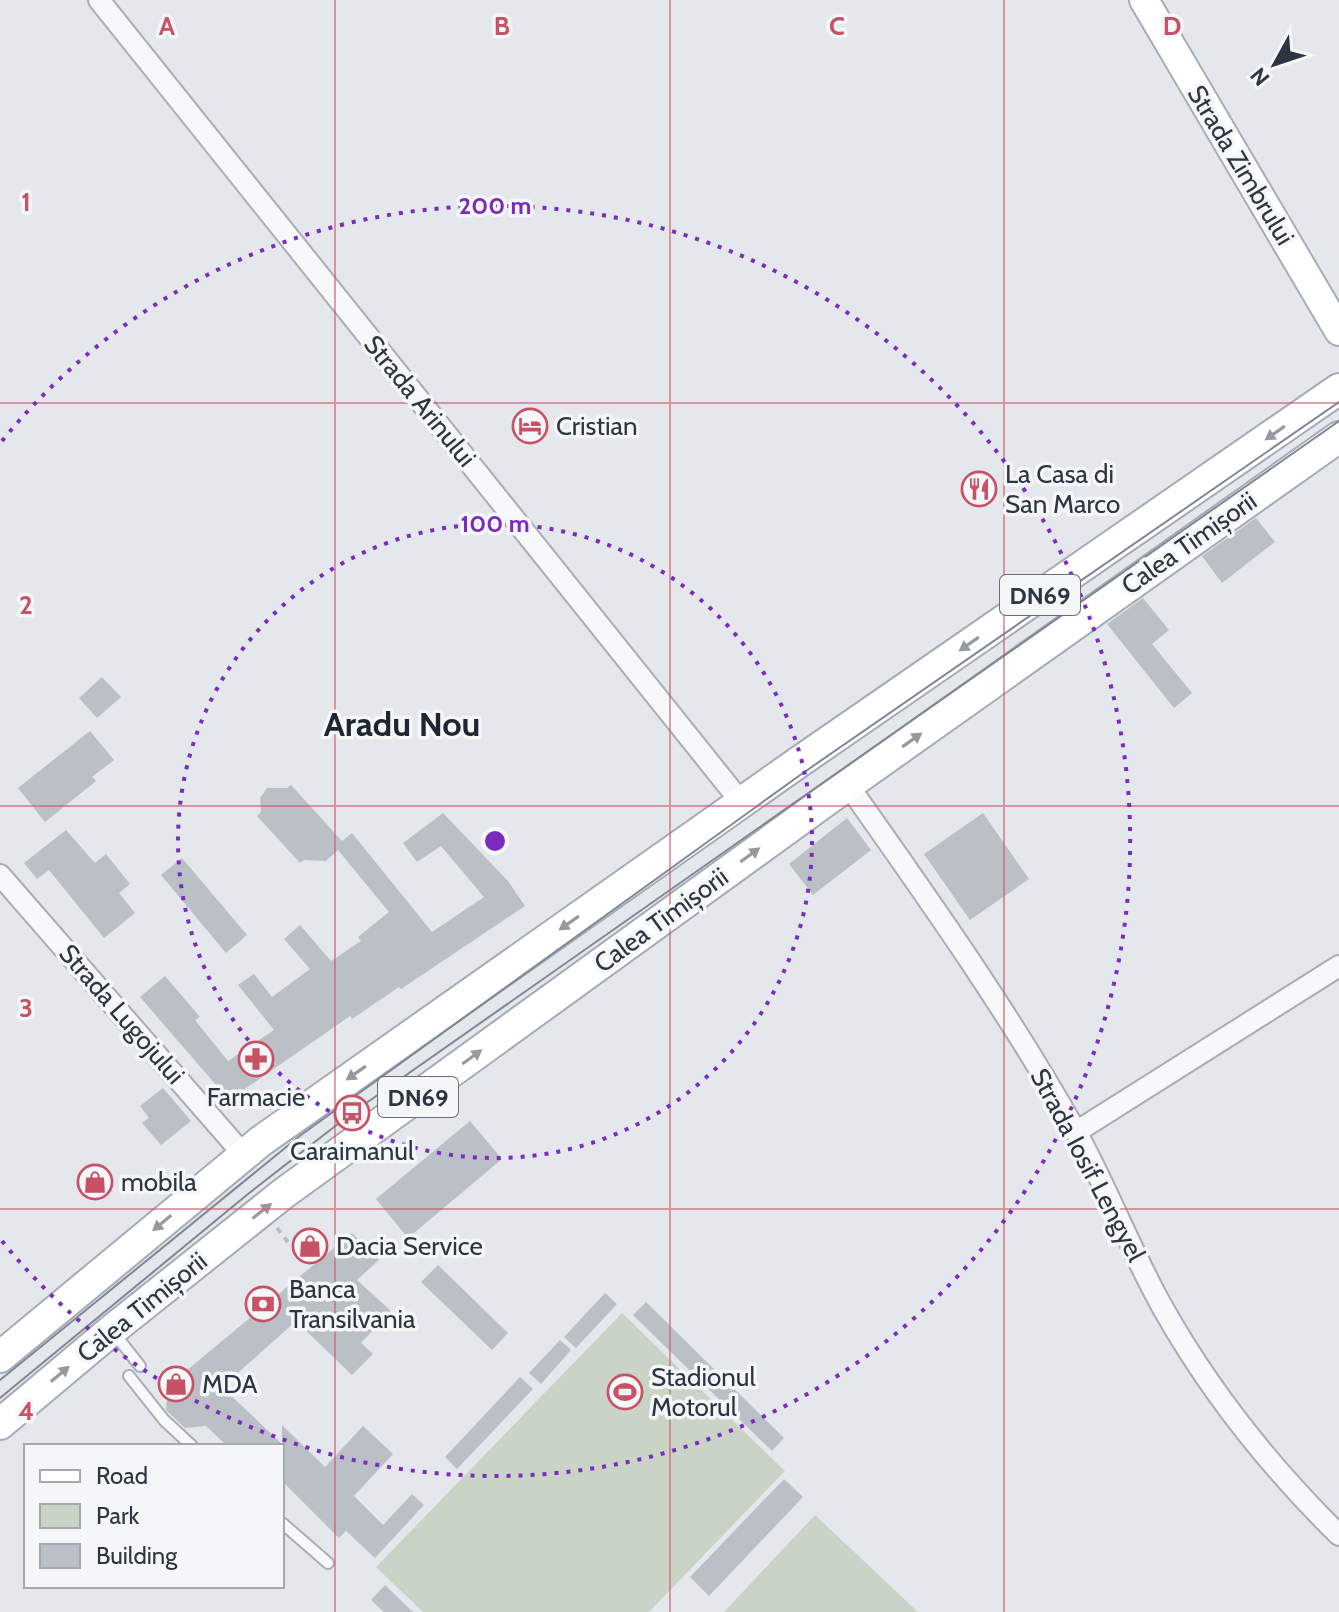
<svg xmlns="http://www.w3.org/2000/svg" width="1339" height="1612" font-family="Cabin,sans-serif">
<rect width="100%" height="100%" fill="#e4e7eb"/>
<path fill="#cad4c6" d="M622,1313L785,1471L649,1612H423L376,1567Z
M815,1515L918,1612H724Z"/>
<path fill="#bbc0c7" d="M1256,518L1275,542L1222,583L1202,556Z
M1143,598L1169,630L1152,644L1192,693L1174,708L1107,624Z
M102,677L121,697L97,718L79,698Z
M90,731L114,760L92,777L96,781L45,822L18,788Z
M291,785L342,841L352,833L432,932L484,897L441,846L417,862L403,843L443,813L508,881L525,906L401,989L399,987L352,1019L350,1016L229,1100L140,997L165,976L200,1017L195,1020L228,1061L274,1030L238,985L254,974L272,997L310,969L284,939L300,925L331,961L361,941L358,937L389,912L338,850L326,861L304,860L300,863L257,816L261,812L260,798L267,788H287Z
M983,813L1029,879L970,920L924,854Z
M847,818L871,850L813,895L789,864Z
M66,830L95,863L106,854L130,884L119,893L135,913L104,938L49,870L37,879L24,863Z
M182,858L247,935L226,953L161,875Z
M163,1088L191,1121L161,1145L142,1123L149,1118L140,1106Z
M470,1121L502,1159L408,1238L376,1199Z
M352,1233L379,1260L357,1280L391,1311L361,1343L373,1354L352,1375L296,1321L222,1387L282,1444V1425L325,1467L363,1426L393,1454L354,1496L383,1525L412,1494L424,1505L375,1558L346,1531L339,1538L282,1481V1446H227L206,1426L185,1428L166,1410L168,1386Z
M438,1265L508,1333L492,1350L421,1282Z
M605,1293L617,1304L576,1348L564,1337Z
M646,1302L784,1438L772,1451L633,1315Z
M560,1340L571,1350L541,1384L529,1373Z
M520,1377L533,1389L457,1469L445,1457Z
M784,1479L803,1497L709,1596L690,1577Z
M385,1585L413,1612H384L371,1600Z"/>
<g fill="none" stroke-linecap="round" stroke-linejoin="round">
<g stroke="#a9aeb5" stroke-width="14">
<path id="lane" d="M114,1333L140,1366
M129,1376L164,1420L192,1446
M282,1523L328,1563"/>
</g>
<g stroke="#a9aeb5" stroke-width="24">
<path id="street" d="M99,0L741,802
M848,785C927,897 1008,1011 1075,1130C1108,1189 1131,1252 1164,1310C1211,1393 1271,1468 1339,1535
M0,875L243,1154
M1076,1132L1339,966"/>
</g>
<g stroke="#a9aeb5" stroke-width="32">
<path id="secondary" d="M1144,0L1339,331"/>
</g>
<g stroke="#a4abb6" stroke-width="34">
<path id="primary" d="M0,1357L261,1141L796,764L1339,389
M0,1424L112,1330L284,1193L824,802L1339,437"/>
</g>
<path stroke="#babec2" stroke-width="4" stroke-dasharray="6 6" stroke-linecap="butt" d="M277,1228L288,1242"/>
<use href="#lane" stroke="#f7f8f9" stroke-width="10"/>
<use href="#street" stroke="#f7f8f9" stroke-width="20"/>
<use href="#secondary" stroke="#fff" stroke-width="28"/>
<use href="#primary" stroke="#fff" stroke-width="30"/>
<path stroke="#7e8794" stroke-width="2" d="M0,1380L301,1135L803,773L1339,402
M0,1398L248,1194L352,1113L1339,421"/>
</g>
<defs><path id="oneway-solid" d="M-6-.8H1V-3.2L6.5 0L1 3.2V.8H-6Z" transform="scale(2)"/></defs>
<g fill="#969aa0">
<use href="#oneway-solid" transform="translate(1275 433) rotate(145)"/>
<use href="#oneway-solid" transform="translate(969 644) rotate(145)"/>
<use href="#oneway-solid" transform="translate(912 740) rotate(-35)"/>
<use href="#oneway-solid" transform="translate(750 855) rotate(-36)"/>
<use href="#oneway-solid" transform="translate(569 923) rotate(145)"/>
<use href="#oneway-solid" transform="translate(472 1057) rotate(-36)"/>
<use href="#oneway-solid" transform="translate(356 1073) rotate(145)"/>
<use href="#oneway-solid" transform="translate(262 1211) rotate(-38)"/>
<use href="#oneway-solid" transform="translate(162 1223) rotate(140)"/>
<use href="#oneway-solid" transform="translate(60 1374) rotate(-40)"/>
</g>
<path fill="none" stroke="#c75265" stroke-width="2" stroke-opacity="0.55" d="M335,0V1612M670,0V1612M1004,0V1612M0,403H1339M0,806H1339M0,1209H1339"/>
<g fill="none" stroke="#7b2cbf" stroke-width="4" stroke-dasharray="4 8">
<circle cx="495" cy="841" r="317"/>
<path d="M2 441A635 635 0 1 1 2 1241"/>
</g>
<defs>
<g id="hotel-ring" transform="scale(1.8)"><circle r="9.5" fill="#f4f6f8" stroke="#c75265" stroke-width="1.5"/><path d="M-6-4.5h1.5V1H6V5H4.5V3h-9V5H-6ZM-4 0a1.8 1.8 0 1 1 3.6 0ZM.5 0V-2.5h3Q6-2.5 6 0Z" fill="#c75265"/></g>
<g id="restaurant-ring" transform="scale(1.8)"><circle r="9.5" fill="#f4f6f8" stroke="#c75265" stroke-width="1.5"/><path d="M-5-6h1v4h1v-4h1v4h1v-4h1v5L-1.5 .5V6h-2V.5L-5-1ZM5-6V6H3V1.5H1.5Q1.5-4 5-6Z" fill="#c75265"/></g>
<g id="pharmacy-ring" transform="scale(1.8)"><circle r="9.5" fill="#f4f6f8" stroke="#c75265" stroke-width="1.5"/><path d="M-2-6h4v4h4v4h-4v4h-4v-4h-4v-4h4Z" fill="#c75265"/></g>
<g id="bus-ring" transform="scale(1.8)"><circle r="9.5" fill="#f4f6f8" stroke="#c75265" stroke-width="1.5"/><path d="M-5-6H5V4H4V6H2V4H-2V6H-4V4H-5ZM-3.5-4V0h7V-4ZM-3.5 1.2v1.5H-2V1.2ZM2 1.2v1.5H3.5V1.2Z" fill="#c75265"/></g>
<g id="shop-ring" transform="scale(1.8)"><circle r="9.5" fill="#f4f6f8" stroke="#c75265" stroke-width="1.5"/><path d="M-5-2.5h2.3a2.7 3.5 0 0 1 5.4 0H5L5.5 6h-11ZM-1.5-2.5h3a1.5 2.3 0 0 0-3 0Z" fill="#c75265"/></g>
<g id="bank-ring" transform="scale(1.8)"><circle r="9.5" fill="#f4f6f8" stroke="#c75265" stroke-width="1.5"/><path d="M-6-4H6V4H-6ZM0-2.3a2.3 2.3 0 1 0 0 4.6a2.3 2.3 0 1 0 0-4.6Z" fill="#c75265"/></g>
<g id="stadium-ring" transform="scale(1.8)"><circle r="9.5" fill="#f4f6f8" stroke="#c75265" stroke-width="1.5"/><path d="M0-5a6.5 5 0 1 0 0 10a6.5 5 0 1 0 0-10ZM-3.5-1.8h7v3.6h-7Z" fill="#c75265"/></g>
</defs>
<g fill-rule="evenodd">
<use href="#hotel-ring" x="530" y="426"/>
<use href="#restaurant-ring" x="979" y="489"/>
<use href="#pharmacy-ring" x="256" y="1059"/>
<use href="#bus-ring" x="352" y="1113"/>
<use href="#shop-ring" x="95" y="1182"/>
<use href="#shop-ring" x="310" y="1246"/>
<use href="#bank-ring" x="263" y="1304"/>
<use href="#shop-ring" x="176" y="1384"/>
<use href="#stadium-ring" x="625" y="1392"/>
</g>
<g text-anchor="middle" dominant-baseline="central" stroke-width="7" stroke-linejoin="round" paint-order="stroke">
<g fill="#f4f6f8" stroke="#686f79" stroke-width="2">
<rect x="1000" y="575" width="80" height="40" rx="6"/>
<rect x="378" y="1077" width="80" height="40" rx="6"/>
</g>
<g font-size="24" font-weight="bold" fill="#2c3542">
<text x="1040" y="595">DN69</text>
<text x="418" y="1097">DN69</text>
</g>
<g font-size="26" fill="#2c3542" stroke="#f4f6f8">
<text transform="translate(1241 165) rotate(59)">Strada Zimbrului</text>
<text transform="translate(420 401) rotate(51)">Strada Arinului</text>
<text transform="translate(1189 543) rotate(-35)">Calea Timișorii</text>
<text transform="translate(661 920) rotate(-36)">Calea Timișorii</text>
<text transform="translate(122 1014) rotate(49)">Strada Lugojului</text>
<text transform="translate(1088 1165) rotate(62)">Strada Iosif Lengyel</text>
<text transform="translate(142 1307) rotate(-39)">Calea Timișorii</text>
</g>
<g font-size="26" fill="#2c3542" stroke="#f4f6f8" text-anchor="start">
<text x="556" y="426">Cristian</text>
<text x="1005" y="474">La Casa di<tspan x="1005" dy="30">San Marco</tspan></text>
<text x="256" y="1097" text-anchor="middle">Farmacie</text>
<text x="352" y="1151" text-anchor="middle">Caraimanul</text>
<text x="121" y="1182">mobila</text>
<text x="336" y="1246">Dacia Service</text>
<text x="289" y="1289">Banca<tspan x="289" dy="30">Transilvania</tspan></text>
<text x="651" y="1377">Stadionul<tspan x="651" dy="30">Motorul</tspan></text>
<text x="202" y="1384">MDA</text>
</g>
<g font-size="34" font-weight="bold" fill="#1e2633" stroke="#f4f6f8">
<text x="402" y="724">Aradu Nou</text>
</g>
</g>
<g font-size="26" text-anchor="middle" font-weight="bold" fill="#c75265" stroke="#f4f6f8" stroke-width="7" stroke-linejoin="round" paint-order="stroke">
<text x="167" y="35">A</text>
<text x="502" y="35">B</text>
<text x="837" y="35">C</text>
<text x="1172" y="35">D</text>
<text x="26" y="211">1</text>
<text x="26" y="614">2</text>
<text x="26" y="1017">3</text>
<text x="26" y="1420">4</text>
</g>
<circle cx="495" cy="841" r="12" fill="#7b2cbf" stroke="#f4f6f8" stroke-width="4"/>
<g font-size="24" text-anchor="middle" font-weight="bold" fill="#7b2cbf" stroke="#f4f6f8" stroke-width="7" stroke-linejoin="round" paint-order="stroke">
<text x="495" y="214">200 m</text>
<text x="495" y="532">100 m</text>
</g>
<rect x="24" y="1444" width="260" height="144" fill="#f4f6f8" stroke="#a4a9af" stroke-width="2"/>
<rect x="40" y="1470" width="40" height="12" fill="#ffffff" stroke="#a4a9af" stroke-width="2"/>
<text x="96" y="1484" font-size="24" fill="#2c3542">Road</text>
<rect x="40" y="1504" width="40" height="24" fill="#cad4c6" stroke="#a4a9af" stroke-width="2"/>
<text x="96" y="1524" font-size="24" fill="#2c3542">Park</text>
<rect x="40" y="1544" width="40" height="24" fill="#bbc0c7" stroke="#a4a9af" stroke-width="2"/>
<text x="96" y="1564" font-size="24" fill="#2c3542">Building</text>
<g transform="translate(1275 64) rotate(230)" stroke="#f4f6f8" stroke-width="6" paint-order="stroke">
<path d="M0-6L14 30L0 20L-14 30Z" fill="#2c3542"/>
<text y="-12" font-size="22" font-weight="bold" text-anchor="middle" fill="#2c3542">N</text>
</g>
</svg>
